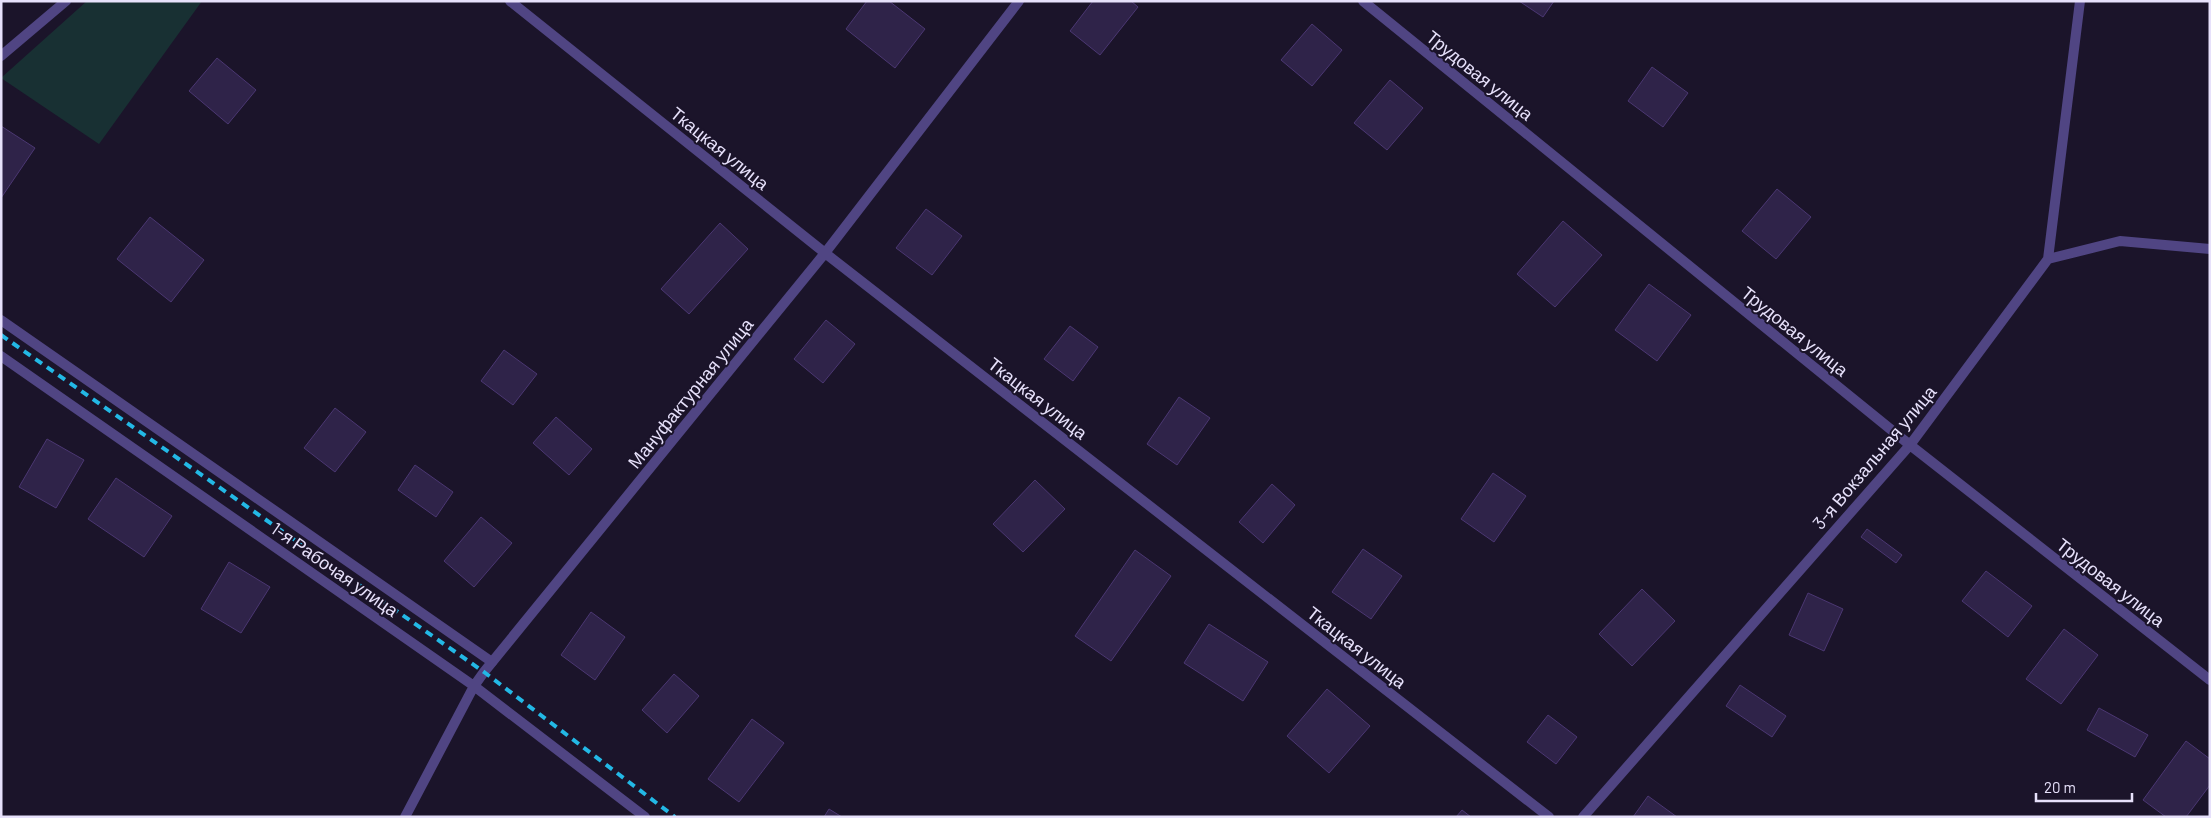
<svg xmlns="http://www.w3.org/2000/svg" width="2211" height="818" font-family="Barlow,sans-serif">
<rect width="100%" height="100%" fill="#1b142a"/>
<path fill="#183033" d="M87,1H202L99,144L1,78Z"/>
<path fill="#2f2349" stroke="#4b3772" d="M867,1H889L925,29L895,68L846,29Z
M1093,1H1131L1138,7L1100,55L1070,31Z
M1519,1H1554L1543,17Z
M1312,24L1342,50L1312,86L1281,60Z
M217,58L256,90L228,124L189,91Z
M1652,67L1688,93L1663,127L1628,101Z
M1390,80L1423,108L1387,150L1354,123Z
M1,126L35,148L1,198Z
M1777,189L1811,217L1776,259L1742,231Z
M926,209L962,236L932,275L896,248Z
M150,217L204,260L171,302L117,259Z
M1563,221L1602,255L1555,307L1517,274Z
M720,223L748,249L689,314L661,289Z
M1649,284L1691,315L1657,361L1615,330Z
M826,320L855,344L823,383L794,359Z
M1070,326L1098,347L1073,381L1044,359Z
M504,350L537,374L513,405L481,381Z
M1179,397L1210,418L1177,465L1147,444Z
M335,408L366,432L335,472L304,448Z
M556,417L592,449L569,475L533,443Z
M47,439L84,460L56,508L19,487Z
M415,465L453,492L436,517L398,490Z
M1493,473L1526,496L1494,542L1461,519Z
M116,478L172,516L144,557L88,519Z
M1035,480L1065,509L1023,552L993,524Z
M1272,484L1295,505L1263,543L1239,522Z
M481,517L512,543L474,587L444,561Z
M1867,529L1902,555L1896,563L1861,537Z
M1363,549L1402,576L1371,619L1332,592Z
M1135,550L1171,576L1111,661L1075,636Z
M229,562L270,587L241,633L201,609Z
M1986,571L2032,606L2008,637L1962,601Z
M1642,589L1675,621L1632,666L1599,634Z
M1808,593L1843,609L1824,651L1789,635Z
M591,612L625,637L595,680L561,655Z
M1209,624L1268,662L1243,701L1184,663Z
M2064,629L2098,655L2061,704L2026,679Z
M674,674L699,696L667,733L642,710Z
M1740,685L1786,716L1772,737L1726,706Z
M1327,689L1370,726L1329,773L1287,736Z
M2099,708L2148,735L2135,757L2087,730Z
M1548,715L1577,737L1556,764L1527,742Z
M752,719L784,743L739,802L708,779Z
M2186,741L2210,759V785L2186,817H2166L2143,800Z
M1648,796L1677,817H1633Z
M829,809L842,817H824Z
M1462,810L1471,817H1456Z"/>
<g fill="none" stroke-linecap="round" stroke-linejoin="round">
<path stroke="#504583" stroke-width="10" d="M1,320L492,662"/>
<path stroke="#504583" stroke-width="10" d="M510,1L825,253L1549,817
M1363,1L1910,445L2210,680
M1,56L66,1
M2048,259L2120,241L2210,249
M1,356L474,686L645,817
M405,817L474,686L484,672L825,253L1019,1
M1583,817L1910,445L2048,259L2080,1"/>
<path stroke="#23b8e5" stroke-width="4" stroke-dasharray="8 6" stroke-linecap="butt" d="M1,335L484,672L675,817"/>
</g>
<g text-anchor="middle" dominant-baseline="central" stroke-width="4" stroke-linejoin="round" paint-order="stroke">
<g font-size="18" fill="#e7e1fb" stroke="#1b142a">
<text transform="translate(1480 75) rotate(39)">Трудовая улица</text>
<text transform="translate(720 148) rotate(39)">Ткацкая улица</text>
<text transform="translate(1795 331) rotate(39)">Трудовая улица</text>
<text transform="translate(690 393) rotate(-51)">Мануфактурная улица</text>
<text transform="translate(1038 398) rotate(38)">Ткацкая улица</text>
<text transform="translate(1874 457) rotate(-50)">3-я Вокзальная улица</text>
<text transform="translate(335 569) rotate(35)">1-я Рабочая улица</text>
<text transform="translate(2111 582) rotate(38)">Трудовая улица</text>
<text transform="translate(1357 647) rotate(38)">Ткацкая улица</text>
</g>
</g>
<rect width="2211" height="818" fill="none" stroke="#e7e1fb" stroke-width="5"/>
<path d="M2036 793v8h96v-8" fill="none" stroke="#e7e1fb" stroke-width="2.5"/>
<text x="2044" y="793" font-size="15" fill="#e7e1fb" stroke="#1b142a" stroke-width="4" paint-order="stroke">20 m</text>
</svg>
